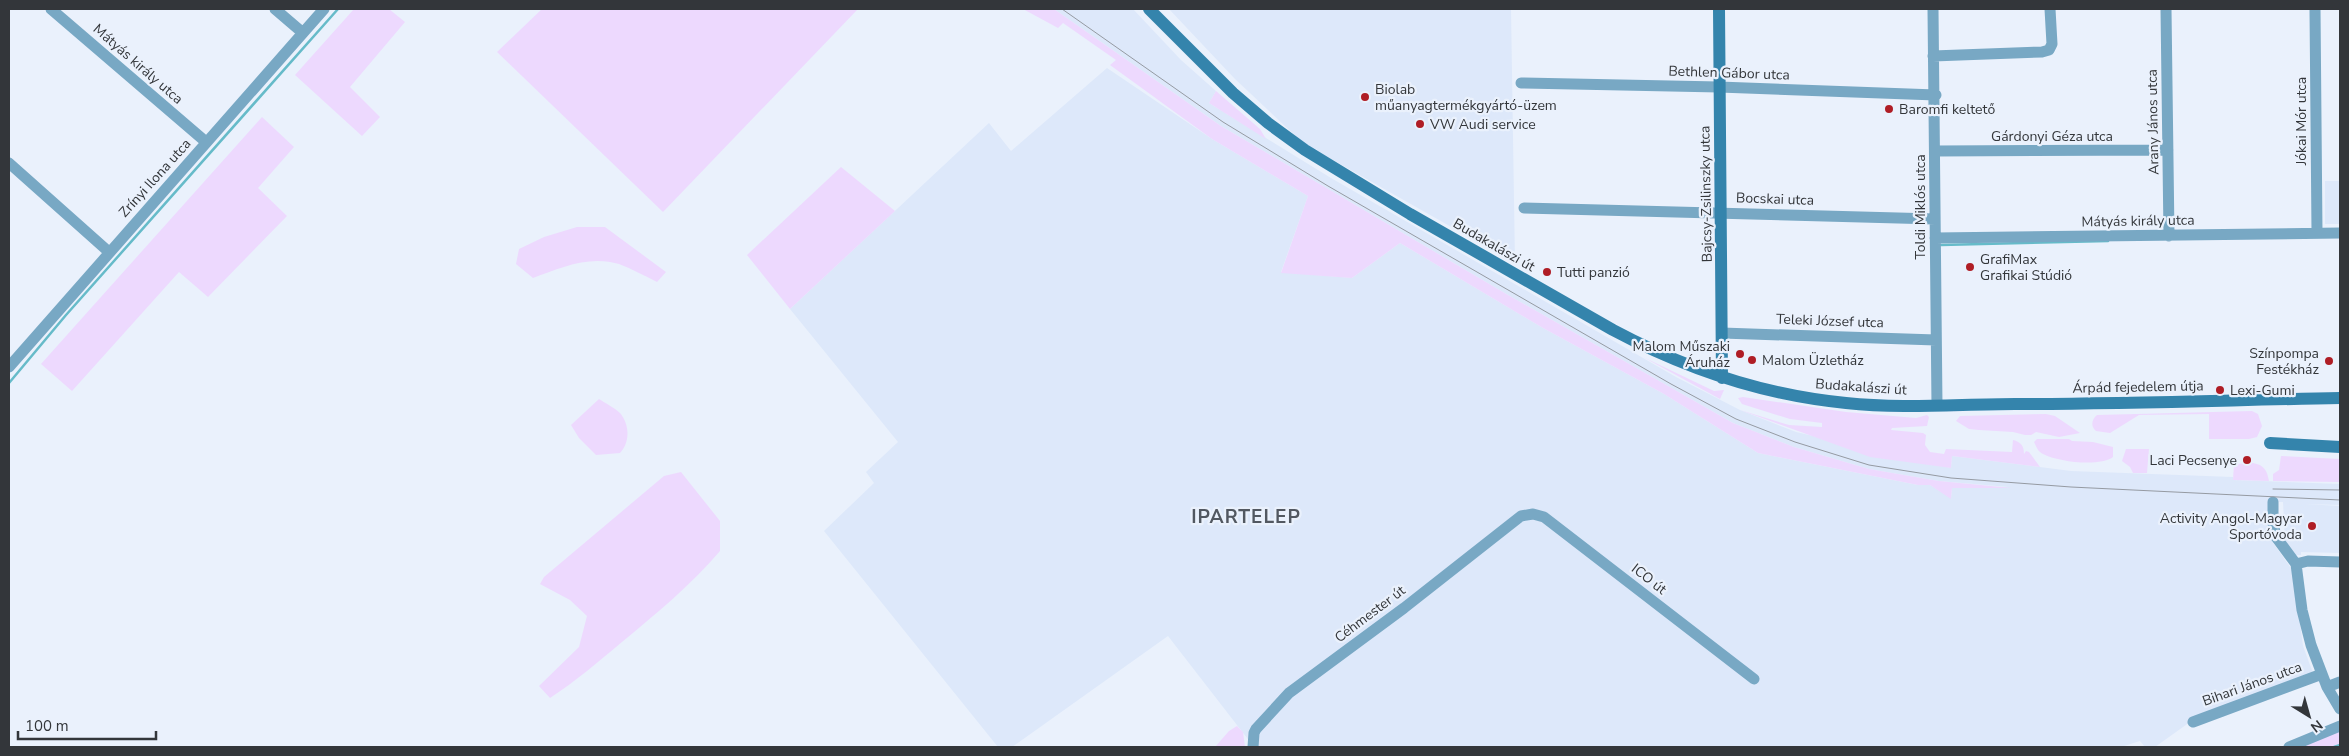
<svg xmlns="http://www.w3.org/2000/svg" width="2349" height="756" font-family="'Nunito Sans',sans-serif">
<rect width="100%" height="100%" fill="#eaf1fc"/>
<path fill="#dde8fa" d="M1054,9H1133L1181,60L1216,91L1209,103L1331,178L1676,377L1740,410L1796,432L1951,468L1952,456L2071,471L2233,477V480L2340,484V505L2305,504L2340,506V553L2301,552V555H2292L2285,542L2283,502H2268L2269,537L2293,571L2303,646L2313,673L2197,717L2155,747H2145L2140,741L2121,747H1254L1168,636L1012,747H998L824,531L874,483L866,472L898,442L790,309L989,123L1011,151L1107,68L1212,139L1308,196L1281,272L1352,278L1400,243L1543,328L1664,394L1758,453L1918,485H1930L1951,498L1952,488L2008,487L1939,481L1869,469L1794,447L1733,423L1508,295L1221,126Z
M1169,9H1511L1515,263L1303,143L1235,79Z
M2325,181H2340V224H2325Z"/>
<path fill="#edd9fe" d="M354,9H389L405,22L350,87L380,117L362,136L295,75Z
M542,9H858L663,212L497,52Z
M1023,9H1054L1221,126L1508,295L1733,423L1794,447L1869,469L1939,481L2012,488H1952L1951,499L1930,485H1918L1758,453L1664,394L1543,328L1400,243L1352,278L1281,273L1308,196L1212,139L1110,65L1116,60L1063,23L1058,28Z
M1216,91L1260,129L1266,139L1209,103Z
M262,117L294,147L258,188L287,216L208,297L179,272L72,391L41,364Z
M841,167L895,211L790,309L747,255Z
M577,227H605L666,272L657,282C645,276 632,269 619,264C589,255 560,268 533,278L516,264L519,249L544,237Z
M1643,357L1714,391L1724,390L1720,399Z
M1743,397L1846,412L1916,418L1927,415L1929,417L1927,426L1892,428L1891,430L1923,433L1926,435L1925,445L1930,452L1944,454L1946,449L2012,452L2013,440C2021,442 2024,446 2024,454L2026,451L2029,452L2040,467L1952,456L1951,468L1870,457L1740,410L1789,425L1822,427V423L1790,419L1742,404L1738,398Z
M599,399C605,403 615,408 620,413C630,425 630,442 620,453L596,455L579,438L571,425Z
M2252,411L2258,414L2262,426L2257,437L2249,439H2209V414L2139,415L2110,433L2096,431C2090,426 2092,419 2097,415Z
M2046,414L2055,416L2080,433L2059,437L2036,432L2031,435H2025L2013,432L1979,430L1969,429L1956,421L1960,416Z
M2037,439H2069L2072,441L2093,442L2113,447V457C2100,467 2058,462 2043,454C2038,452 2036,446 2034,442Z
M2126,449H2149L2147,473H2133L2130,467L2122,461Z
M2281,456L2340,459V482L2273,481V474L2279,470Z
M2253,463C2264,465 2267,470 2269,481L2233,480L2234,464Z
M681,472L720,521V551C691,585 657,613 622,642C598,662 576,681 550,698L539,686L579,647L587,616L570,600L540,584L544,577L664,476Z
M1237,726L1243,732L1245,747H1215L1229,731Z
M2340,728V747H2294Z"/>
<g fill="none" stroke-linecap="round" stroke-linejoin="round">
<path stroke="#66bbc9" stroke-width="2.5" d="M1941,245L2108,241
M9,383L66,315L338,9
M2334,747L2340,745"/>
<path stroke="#78a8c4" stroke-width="11" d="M51,9L206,142
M275,9L303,33
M1933,9L1937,405
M2166,9L2169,236
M2315,9L2317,232
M1933,56L2042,52L2049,50L2052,44L2050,9
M1521,83L1719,87L1936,95
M1936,151L2168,150
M9,163L109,252
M1524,208L1935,219
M1935,238L2340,233
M1722,333L1936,340
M9,367L324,9
M2273,502V523L2276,537L2296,564L2302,610L2311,645L2327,687L2340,709
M2296,564L2308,561L2340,562
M2327,687L2340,682
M2193,722L2322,674
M1253,747L1254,733L1256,729L1289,693L1404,608L1521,516L1533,514L1544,517L1754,679
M2289,747L2340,726"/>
<path stroke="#3484ac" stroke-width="12" d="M1149,9L1233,93L1268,123L1305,150L1410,214L1613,330C1686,369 1763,395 1846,403C1902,409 1959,404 2015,404C2124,404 2232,400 2340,398
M1719,9L1722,378
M2270,443L2340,447"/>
<path stroke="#959aa2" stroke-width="1" d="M1062,9L1223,122L1328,186L1671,384L1736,419L1795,442L1869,465L1951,478L2071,487L2340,500
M2273,489L2340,490"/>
</g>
<g fill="#af1d25" stroke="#eaf1fc" stroke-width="2">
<circle cx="1365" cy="97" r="5"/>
<circle cx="1889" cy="109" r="5"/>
<circle cx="1420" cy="124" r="5"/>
<circle cx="1970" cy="267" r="5"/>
<circle cx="1547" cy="272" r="5"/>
<circle cx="1740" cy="354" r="5"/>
<circle cx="1752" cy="360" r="5"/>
<circle cx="2329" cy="361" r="5"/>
<circle cx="2220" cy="390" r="5"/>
<circle cx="2247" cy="460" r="5"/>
<circle cx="2312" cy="526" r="5"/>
</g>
<g text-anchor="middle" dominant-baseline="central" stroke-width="4.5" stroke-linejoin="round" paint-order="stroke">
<g font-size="14" fill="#33363a" stroke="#eaf1fc">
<text transform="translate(138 64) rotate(41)">Mátyás király utca</text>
<text transform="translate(1729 73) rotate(2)">Bethlen Gábor utca</text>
<text transform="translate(2301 121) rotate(-90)">Jókai Mór utca</text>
<text transform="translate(2153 122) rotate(-91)">Arany János utca</text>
<text x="2052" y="136">Gárdonyi Géza utca</text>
<text transform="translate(155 178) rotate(-48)">Zrínyi Ilona utca</text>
<text transform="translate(1706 194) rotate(-91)">Bajcsy-Zsilinszky utca</text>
<text transform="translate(1775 199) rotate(2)">Bocskai utca</text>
<text transform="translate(1920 207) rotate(-90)">Toldi Miklós utca</text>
<text transform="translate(2138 221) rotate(-1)">Mátyás király utca</text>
<text transform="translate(1494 245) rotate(30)">Budakalászi út</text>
<text transform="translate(1830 321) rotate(2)">Teleki József utca</text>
<text transform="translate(1861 387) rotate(4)">Budakalászi út</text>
<text transform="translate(2138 387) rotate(-1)">Árpád fejedelem útja</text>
<text transform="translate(1649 579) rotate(38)">ICO út</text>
<text transform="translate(1370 614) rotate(-37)">Céhmester út</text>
<text transform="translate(2252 684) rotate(-20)">Bihari János utca</text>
</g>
<g font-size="14" fill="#33363a" stroke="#eaf1fc" text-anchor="start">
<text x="1375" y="89">Biolab<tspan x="1375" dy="16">műanyagtermékgyártó-üzem</tspan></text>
<text x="1899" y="109">Baromfi keltető</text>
<text x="1430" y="124">VW Audi service</text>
<text x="1980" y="259">GrafiMax<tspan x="1980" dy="16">Grafikai Stúdió</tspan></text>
<text x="1557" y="272">Tutti panzió</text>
<text x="1730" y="346" text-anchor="end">Malom Műszaki<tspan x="1730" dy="16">Áruház</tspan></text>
<text x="2319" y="353" text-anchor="end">Színpompa<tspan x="2319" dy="16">Festékház</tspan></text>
<text x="1762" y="360">Malom Üzletház</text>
<text x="2230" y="390">Lexi-Gumi</text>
<text x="2237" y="460" text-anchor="end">Laci Pecsenye</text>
<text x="2302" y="518" text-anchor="end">Activity Angol-Magyar<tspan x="2302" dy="16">Sportóvoda</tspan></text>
</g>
<g font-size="19" font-weight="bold" letter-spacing="1" fill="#525861" stroke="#eaf1fc">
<text x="1246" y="517">IPARTELEP</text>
</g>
</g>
<rect width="2349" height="756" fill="none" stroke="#33363a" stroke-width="20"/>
<g transform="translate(2309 716) rotate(143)" stroke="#eaf1fc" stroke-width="4" paint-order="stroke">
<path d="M0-4L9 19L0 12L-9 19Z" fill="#33363a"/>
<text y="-8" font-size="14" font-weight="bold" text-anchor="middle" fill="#33363a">N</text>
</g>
<path d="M18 731v8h138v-8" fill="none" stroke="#33363a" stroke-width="2.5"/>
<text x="25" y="731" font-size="15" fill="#33363a" stroke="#eaf1fc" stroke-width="4" paint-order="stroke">100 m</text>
</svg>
